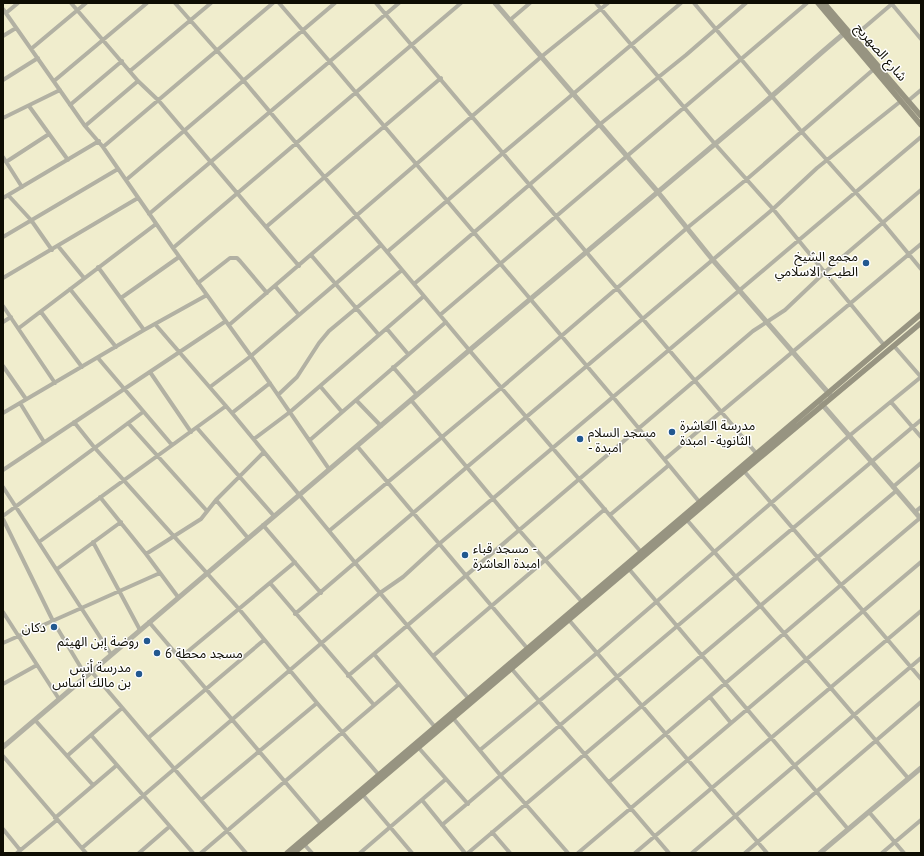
<svg xmlns="http://www.w3.org/2000/svg" width="924" height="856" font-family="'PT Sans','Noto Sans Arabic',sans-serif">
<rect width="100%" height="100%" fill="#f0edcd"/>
<g fill="none" stroke-linecap="round" stroke-linejoin="round">
<path stroke="#b2b1a3" stroke-width="4" d="M71,3L138,81L159,101L299,266
M175,3L244,81L470,351L641,552
M279,3L330,62L613,397L701,504
M376,3L756,453
M596,3L715,144L773,209L884,345
M694,3L801,131L883,223L921,269
M891,3L921,39
M3,9L85,126L103,147L173,248L251,356L329,469
M6,13L18,3
M510,20L530,3
M3,36L16,28
M852,38L893,3
M31,49L86,3
M130,71L211,3
M3,80L38,58
M54,81L147,3
M908,101L921,90
M70,105L122,61
M29,106L68,160
M3,118L60,90
M85,126L138,81
M103,147L273,3
M3,157L22,187
M6,162L49,134
M126,180L335,3
M8,195L31,220L52,250
M3,198L99,141
M149,214L399,3
M266,227L441,78
M3,237L118,169
M58,246L84,278
M173,248L461,3
M387,252L503,153L681,3
M311,255L379,335
M98,267L144,330
M3,278L138,198
M198,283L230,258H237L240,261L267,293
M414,284L599,125L686,55L746,3
M275,286L299,315
M70,289L116,347
M121,298L179,257
M3,306L55,383
M41,312L82,367
M440,315L807,3
M3,322L11,317
M155,324L232,413L380,593L468,698
M229,325L541,57L608,3
M19,328L156,224
M387,329L408,354
M894,346L921,377
M98,358L172,445
M3,366L26,399
M393,367L417,395
M150,372L191,432
M320,386L342,412
M210,387L251,356L381,245
M278,395L297,377L319,343L329,331L402,270
M356,400L381,426
M411,400L519,530L582,602
M891,402L921,437
M20,403L44,442
M3,413L144,330L207,295
M232,413L270,383
M74,422L94,447L239,609L317,703L379,775
M128,423L207,511
M197,428L274,516
M254,439L290,412L424,296
M310,440L446,322
M357,446L527,648
M665,459L921,244
M3,470L226,321
M744,471L921,679
M3,487L111,654
M893,487L921,463
M100,497L146,554L178,597
M216,500L248,538
M915,512L921,507
M610,515L669,465
M3,516L143,412
M3,519L53,621L86,676
M687,520L908,778
M263,525L321,593
M329,531L501,388L687,228L747,179L874,69
M39,542L226,406
M93,542L140,630
M146,554L201,519L216,500L264,452
M57,569L121,522
M629,569L848,829
M270,583L374,705
M3,612L59,699
M295,614L467,467L773,209L817,168L901,101
M569,620L767,853
M149,622L321,824
M3,643L160,573
M374,654L435,727
M433,656L605,509
M180,658L295,562
M510,667L669,853
M91,671L246,853
M348,676L753,331L785,310L825,272L921,190
M3,684L37,665
M710,697L731,723
M453,718L501,776L568,853
M35,720L93,785
M91,735L193,853
M148,738L264,640
M418,747L468,804
M480,750L597,653L849,436L921,377
M3,756L86,853
M67,756L122,708
M609,782L920,518
M363,795L412,853
M201,800L317,703
M422,800L465,853
M869,812L904,853
M55,818L117,765
M442,825L921,420
M3,829L20,850
M492,832L510,853
M303,843L312,853
M82,848L380,593L403,577L439,544L921,137
M17,853L57,820
M139,853L169,827
M201,853L399,684
M360,853L446,779
M468,853L896,491
M578,853L921,562
M635,853L921,611
M692,853L921,658
M745,853L921,702
M882,853L921,820"/>
<path stroke="#b2b1a3" stroke-width="5" d="M495,3L657,191L712,259L831,396
M821,403L921,519
M3,747C249,536 497,326 746,118C780,90 813,59 847,31
M820,853L921,768"/>
<path stroke="#979481" stroke-width="5.5" d="M818,3L921,125
M824,3L921,116
M287,853L921,314
M294,853L744,471L921,323"/>
</g>
<g fill="#225890" stroke="#fff" stroke-width="1.5">
<circle cx="866" cy="263" r="4"/>
<circle cx="672" cy="432" r="4"/>
<circle cx="580" cy="439" r="4"/>
<circle cx="465" cy="555" r="4"/>
<circle cx="54" cy="627" r="4"/>
<circle cx="147" cy="641" r="4"/>
<circle cx="157" cy="653" r="4"/>
<circle cx="139" cy="674" r="4"/>
</g>
<g text-anchor="middle" dominant-baseline="central" stroke-width="3" stroke-linejoin="round" paint-order="stroke">
<g font-size="13" fill="#0e0d03" stroke="#fff">
<text transform="translate(881 52) rotate(49)">شارع الصهريج</text>
</g>
<g font-size="13" fill="#0e0d03" stroke="#fff" text-anchor="end">
<text x="858" y="256">مجمع الشيخ<tspan x="858" dy="15">الطيب الاسلامي</tspan></text>
<text x="680" y="425" text-anchor="start">مدرسة العاشرة<tspan x="680" dy="15">الثانوية - امبدة</tspan></text>
<text x="588" y="432" text-anchor="start">مسجد السلام<tspan x="588" dy="15">- امبدة</tspan></text>
<text x="473" y="548" text-anchor="start">مسجد قباء -<tspan x="473" dy="15">امبدة العاشرة</tspan></text>
<text x="46" y="627">دكان</text>
<text x="139" y="641">روضة إبن الهيثم</text>
<text x="165" y="653" text-anchor="start">مسجد محطة 6</text>
<text x="131" y="667">مدرسة أنس<tspan x="131" dy="15">بن مالك أساس</tspan></text>
</g>
</g>
<rect width="924" height="856" fill="none" stroke="#0e0d03" stroke-width="8"/>
</svg>
